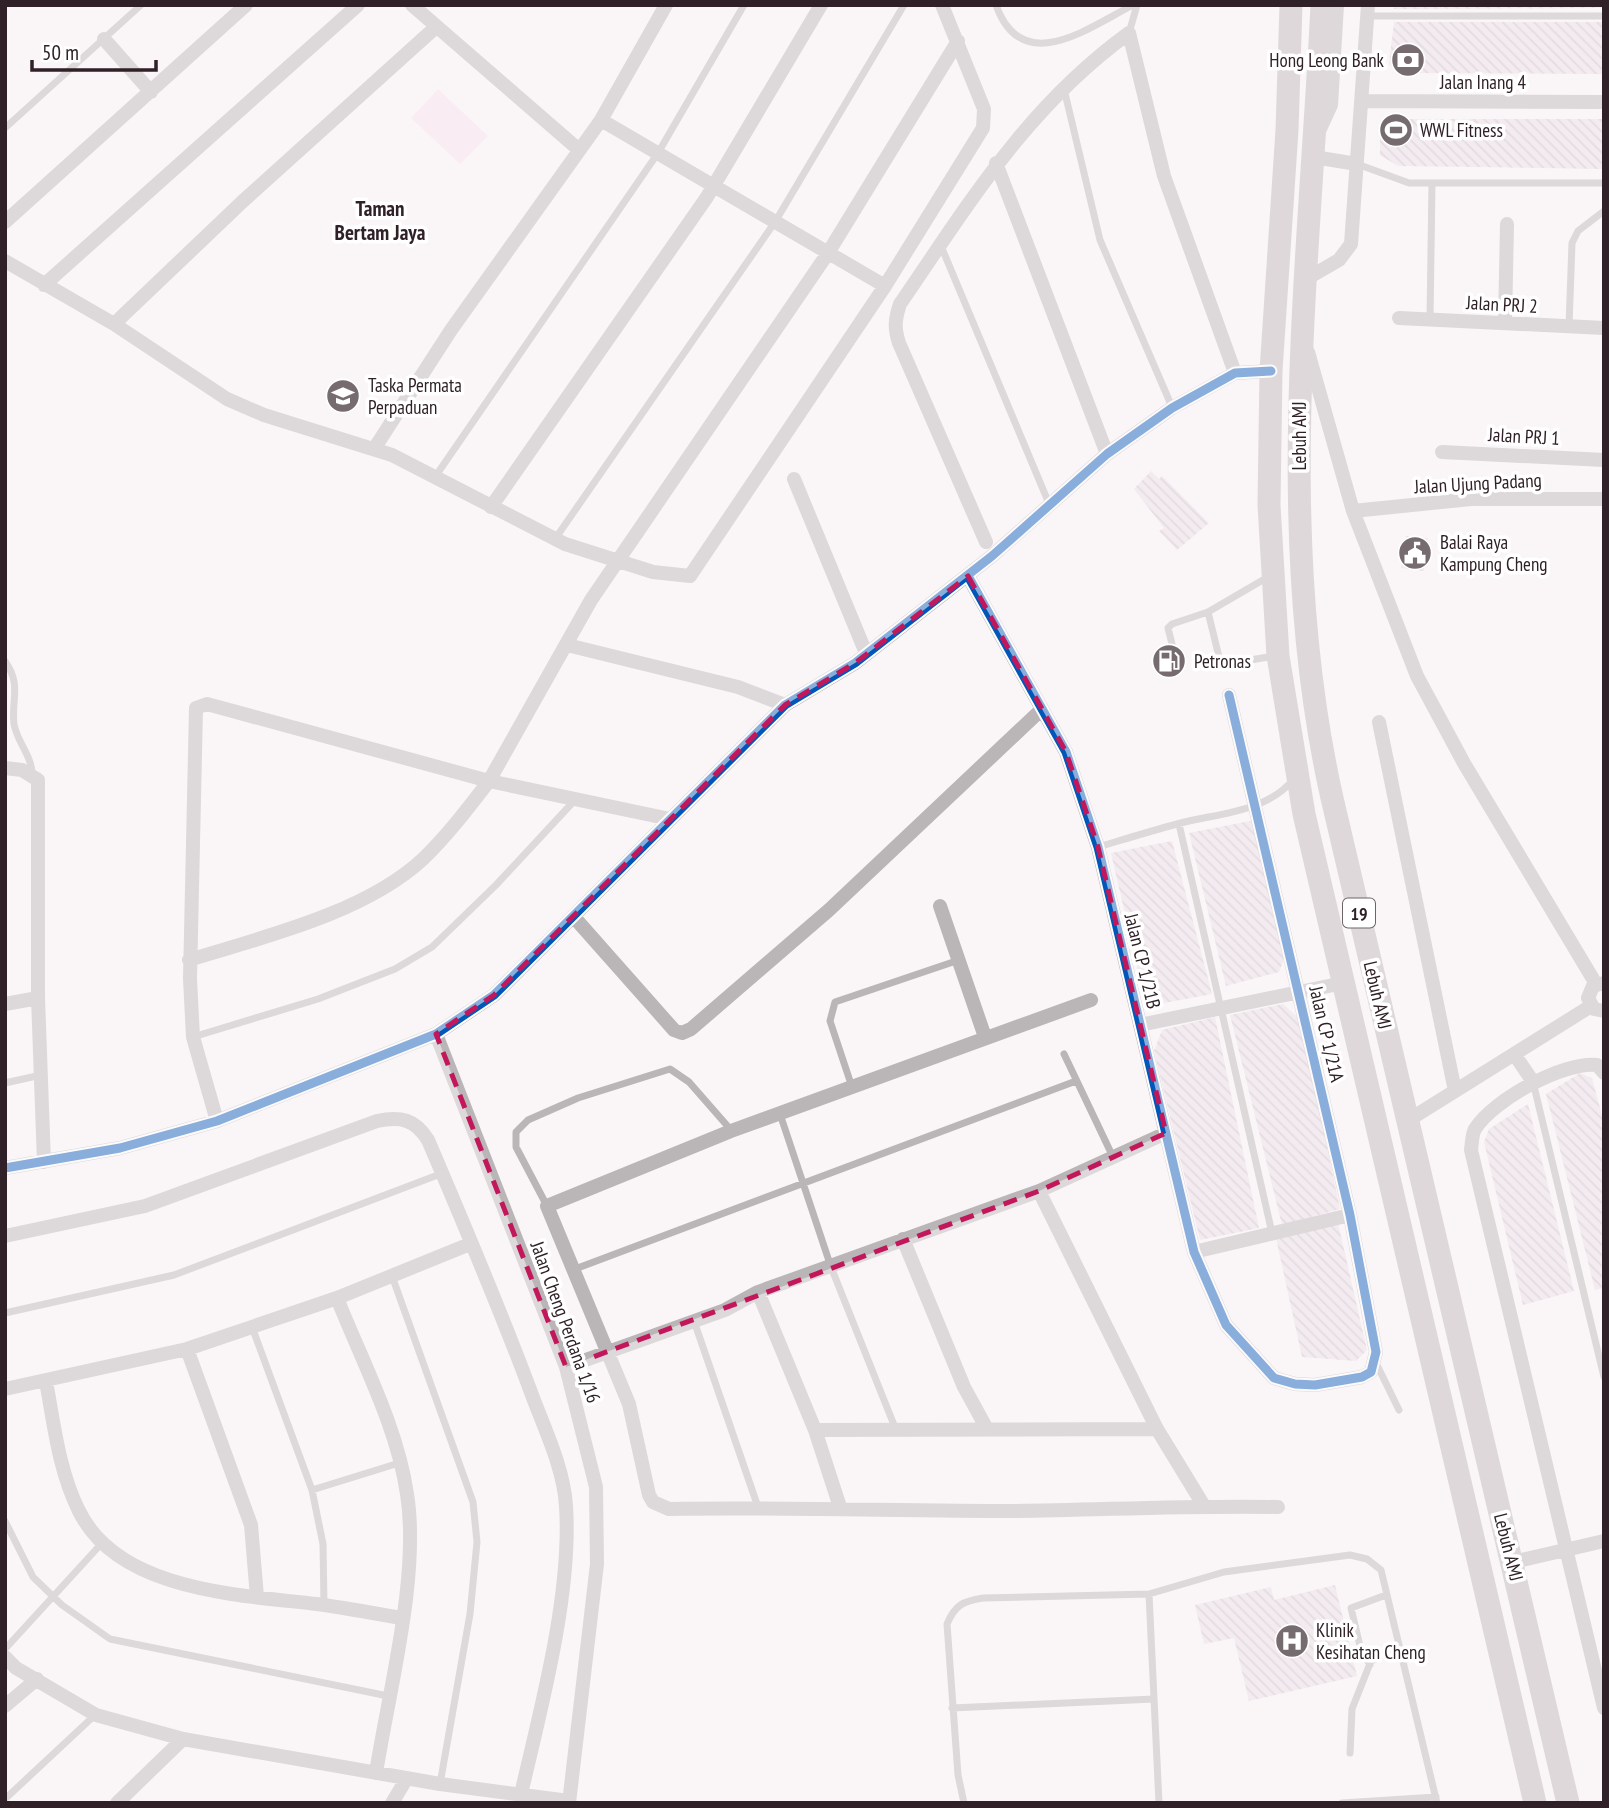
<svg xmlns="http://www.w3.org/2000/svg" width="1609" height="1808" font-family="'PT Sans Narrow',sans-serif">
<defs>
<pattern id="building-back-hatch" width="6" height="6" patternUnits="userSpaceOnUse" patternTransform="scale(1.75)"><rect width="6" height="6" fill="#eadde4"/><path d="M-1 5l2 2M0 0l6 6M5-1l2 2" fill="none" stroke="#c9bdc4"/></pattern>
</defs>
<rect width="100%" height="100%" fill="#faf6f8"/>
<path fill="#fae1ed" d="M438,89L488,136L460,164L411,118Z"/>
<path fill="url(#building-back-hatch)" d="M1395,5H1604V8L1394,9Z
M1394,22H1604V74L1398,73L1389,64Z
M1391,119H1604V169L1398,166L1380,155V130Z
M1151,471L1159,479L1162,476L1209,523L1177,550L1159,531L1164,528L1134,489Z
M1406,536L1428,538L1424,571L1401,568Z
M1255,820L1287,951L1279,972L1226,986L1189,833Z
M1172,841L1212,994L1159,1004L1142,988L1111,853Z
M1283,1004L1300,1019L1340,1209L1282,1225L1230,1015Z
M1215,1017L1259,1228L1200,1240L1154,1051L1162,1030Z
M1580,1073L1592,1078L1604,1123V1288L1595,1290L1546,1094Z
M1528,1104L1574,1291L1523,1305L1484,1142L1489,1129Z
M1338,1223L1367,1350L1356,1361L1302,1357L1276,1238Z
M1335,1585L1357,1676L1249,1701L1234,1638L1204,1644L1195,1605L1271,1587L1274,1600Z"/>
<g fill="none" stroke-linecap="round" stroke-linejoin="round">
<path stroke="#bab5b7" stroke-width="7" d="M996,5C1022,78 1088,28 1133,5
M1368,16H1604
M1129,33L1137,5
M1064,89L1100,240L1172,407
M5,128L141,5
M1357,164L1409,183H1604
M941,246L1050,506
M1430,319L1432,183
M1569,326L1572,243L1578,231L1604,211
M435,477L658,153L744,5
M555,539L775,222L904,5
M1208,612L1221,665
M1172,644L1168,628L1172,624L1208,612L1268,577
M5,661C22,686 11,698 14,724C17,742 32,756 32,774
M1208,667L1274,656
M1179,824L1272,1233
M1098,847C1125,839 1151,831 1177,824C1217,813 1265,813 1293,780
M193,1037L318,999L395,969L432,947L496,885L575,800
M1064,1054L1113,1157
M1533,1082L1604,1377
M5,1083L41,1075
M852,1087L830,1021L835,1002L959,960
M780,1114L831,1267L896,1430
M547,1206L516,1147V1132L528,1120L578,1098L670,1069L689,1082L731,1130
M575,1269L1076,1081
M392,1276L473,1502L477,1542L470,1614L440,1784
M5,1313L174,1275L443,1173
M694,1321L758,1507
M252,1327L312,1490L323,1544L324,1604
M1376,1363L1399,1410
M312,1490L399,1463
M5,1521L33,1577L62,1605L110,1639L388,1696
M1149,1594L1159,1803
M5,1649L102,1543
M1370,1665L1360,1646L1351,1608L1386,1595
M952,1708L1154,1699
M1350,1753L1352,1709L1371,1661L1400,1648
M5,1799L95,1715
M964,1803L958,1775L947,1624C955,1605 963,1601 983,1598L1149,1594L1224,1572L1350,1555L1367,1559L1381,1570L1437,1803
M1342,1803L1436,1797"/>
<path stroke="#bab5b7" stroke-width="14" d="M412,5L578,149
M104,39L151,92
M1362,101L1604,102
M601,120L885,286
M1319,131L1331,105L1337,5
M1314,157L1357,164
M996,163L1107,454
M5,222L246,5
M5,261L114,324L227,399L264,415L392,455L565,544L653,572L690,576L885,286L983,128L984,109L942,5
M1306,279L1339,260L1351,244L1368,5
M44,285L358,5
M1399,318L1604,328
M1505,323L1507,224
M114,324L242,202L436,27
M1308,352L1353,511L1417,676L1465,765L1596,984
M374,449L451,330L601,120L666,5
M1442,452L1604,460
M794,479L866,653
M491,507L707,197L821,5
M1353,511L1471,499H1604
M986,542L899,343C894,328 895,319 900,304C970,202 1027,107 1129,33L1164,176L1235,373
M968,576L1066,752L1098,847L1194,1252L1226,1325L1274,1378L1295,1384L1315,1385L1362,1377L1371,1372L1376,1352L1350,1215L1229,695
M567,645L738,687L785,705
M1379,722L1455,1091
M5,768L22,770L38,780V998L44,1162
M940,906L985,1037
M573,916L674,1030L682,1033L691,1029L829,910L1042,709
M189,960C263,937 365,913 423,859C447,836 469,807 489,781L591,600L828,253L958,41
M1604,983L1593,986L1588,998L1594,1009L1604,1011
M1091,1000L731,1131L547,1206L629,1404L649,1495L653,1502L669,1509C785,1507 900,1511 1016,1511C1103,1510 1190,1505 1278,1507
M5,1004L38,998
M1140,1025L1343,983
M436,1034L566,1367L596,1487L597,1564L569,1803
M1515,1055L1533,1082
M1604,1073L1597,1065C1564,1061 1493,1100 1475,1129C1472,1134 1472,1143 1471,1150L1604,1708
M217,1121L193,1037L190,979L196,708L207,704L489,781L670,819
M1407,1121L1591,1006
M5,1168L120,1148L217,1121L436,1034L494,995L785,705L855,663L992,556L1107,454L1172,408L1235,373L1271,371
M1039,1191L1157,1429L1204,1506
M5,1236L145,1206L377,1121C400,1116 415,1119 428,1140C464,1224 500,1309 532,1395C545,1430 564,1469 566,1506C572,1593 541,1708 521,1794
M903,1239L964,1387L987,1429
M1194,1252L1350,1215
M758,1292L815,1430L840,1507
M337,1298C362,1361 397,1426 407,1494C420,1575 389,1690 376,1773
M187,1349L251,1525L257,1597
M566,1367L725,1310L758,1292L1039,1191L1166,1133
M46,1381C54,1425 59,1471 79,1511C118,1591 239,1595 317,1604C345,1608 373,1613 401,1618
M5,1389L187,1349L337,1298L470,1244
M815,1430L1157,1429
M1513,1562L1604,1541
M5,1657L16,1668L96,1715L183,1739L440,1784L569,1801
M5,1706L37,1679
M117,1803L183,1739
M392,1803L407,1778"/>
<path stroke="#bcb4b7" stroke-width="23" d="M1291,5L1287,130L1271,371L1269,505L1278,656L1304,814L1535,1803
M1322,5C1309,270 1273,536 1332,798L1568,1803"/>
<g stroke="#fff" stroke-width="13">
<path id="cycleway" d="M968,576L1066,752L1098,847L1194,1252L1226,1325L1274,1378L1295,1384L1315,1385L1362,1377L1371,1372L1376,1352L1350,1215L1229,695
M5,1168L120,1148L217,1121L436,1034L494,995L785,705L855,663L992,556L1107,454L1172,408L1235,373L1271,371"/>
</g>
<use href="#cycleway" stroke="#0057b8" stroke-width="9"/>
</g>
<path d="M0 0H1609V1808H0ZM968,576L1066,752L1098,847L1166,1133L1039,1191L566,1367L436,1034L494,995L785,705L855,663Z" fill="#faf6f8" fill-opacity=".55" fill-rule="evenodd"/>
<path fill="none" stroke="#c2185b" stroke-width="5" stroke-dasharray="14 9" stroke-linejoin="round" d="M968,576L1066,752L1098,847L1166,1133L1039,1191L566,1367L436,1034L494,995L785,705L855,663Z"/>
<defs>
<g id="bank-disc" transform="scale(1.75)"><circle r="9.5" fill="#766c70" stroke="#fff"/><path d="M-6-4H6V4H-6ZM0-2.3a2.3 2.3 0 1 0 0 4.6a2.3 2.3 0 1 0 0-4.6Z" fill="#fff"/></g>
<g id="stadium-disc" transform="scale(1.75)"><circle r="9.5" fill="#766c70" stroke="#fff"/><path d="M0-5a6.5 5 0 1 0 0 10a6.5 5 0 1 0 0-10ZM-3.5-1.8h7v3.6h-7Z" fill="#fff"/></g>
<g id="school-disc" transform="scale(1.75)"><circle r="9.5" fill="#766c70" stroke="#fff"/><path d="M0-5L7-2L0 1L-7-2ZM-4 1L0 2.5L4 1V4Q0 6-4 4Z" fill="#fff"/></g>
<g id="civic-disc" transform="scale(1.75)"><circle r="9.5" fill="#766c70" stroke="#fff"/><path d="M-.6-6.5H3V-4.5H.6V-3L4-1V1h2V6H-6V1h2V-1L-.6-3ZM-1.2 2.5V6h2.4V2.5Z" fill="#fff"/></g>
<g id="fuel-disc" transform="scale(1.75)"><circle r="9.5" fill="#766c70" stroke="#fff"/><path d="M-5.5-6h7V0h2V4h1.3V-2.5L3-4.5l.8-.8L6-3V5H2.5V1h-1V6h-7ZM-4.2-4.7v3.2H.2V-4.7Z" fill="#fff"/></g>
<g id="hospital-disc" transform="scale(1.75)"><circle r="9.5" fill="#766c70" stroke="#fff"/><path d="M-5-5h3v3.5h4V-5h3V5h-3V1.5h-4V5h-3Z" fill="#fff"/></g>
</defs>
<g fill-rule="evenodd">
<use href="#bank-disc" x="1408" y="60"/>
<use href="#stadium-disc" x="1396" y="130"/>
<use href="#school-disc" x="343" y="396"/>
<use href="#civic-disc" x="1415" y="553"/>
<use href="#fuel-disc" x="1169" y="661"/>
<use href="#hospital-disc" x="1292" y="1641"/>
</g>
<g text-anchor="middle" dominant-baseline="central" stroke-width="7" stroke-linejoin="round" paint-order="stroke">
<rect fill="#fff" stroke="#6d6468" stroke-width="2" x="1343" y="898.5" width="32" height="29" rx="5"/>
<g font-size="18" font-weight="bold" fill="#2f2127">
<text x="1359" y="913">19</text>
</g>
<g font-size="19" fill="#2f2127" stroke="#fff" text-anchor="start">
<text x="1384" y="60" text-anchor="end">Hong Leong Bank</text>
<text x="1420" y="130">WWL Fitness</text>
<text x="368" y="385">Taska Permata<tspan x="368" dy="22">Perpaduan</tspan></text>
<text x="1440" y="542">Balai Raya<tspan x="1440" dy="22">Kampung Cheng</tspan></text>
<text x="1194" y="661">Petronas</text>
<text x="1316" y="1630">Klinik<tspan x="1316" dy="22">Kesihatan Cheng</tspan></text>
</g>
<g font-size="19" fill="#2f2127" stroke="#fff">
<text x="1483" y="82">Jalan Inang 4</text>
<text transform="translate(1502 304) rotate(3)">Jalan PRJ 2</text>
<text transform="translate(1299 436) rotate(-90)">Lebuh AMJ</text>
<text transform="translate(1524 436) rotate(3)">Jalan PRJ 1</text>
<text transform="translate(1478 483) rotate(-3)">Jalan Ujung Padang</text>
<text transform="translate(1143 961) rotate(76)">Jalan CP 1/21B</text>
<text transform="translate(1378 995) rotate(77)">Lebuh AMJ</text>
<text transform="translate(1327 1034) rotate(77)">Jalan CP 1/21A</text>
<text transform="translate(566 1322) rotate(70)">Jalan Cheng Perdana 1/16</text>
<text transform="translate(1509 1547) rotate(76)">Lebuh AMJ</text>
</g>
<g font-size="21" font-weight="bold" fill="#2f2127" stroke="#fff">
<text x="380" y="208">Taman<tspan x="380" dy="24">Bertam Jaya</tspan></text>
</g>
</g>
<rect width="1609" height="1808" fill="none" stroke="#2f2127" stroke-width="14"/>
<path d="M32 60v10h124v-10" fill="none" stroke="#2f2127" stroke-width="3.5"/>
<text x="42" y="60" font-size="21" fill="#2f2127" stroke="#ffffff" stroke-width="5" paint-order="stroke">50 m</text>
</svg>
